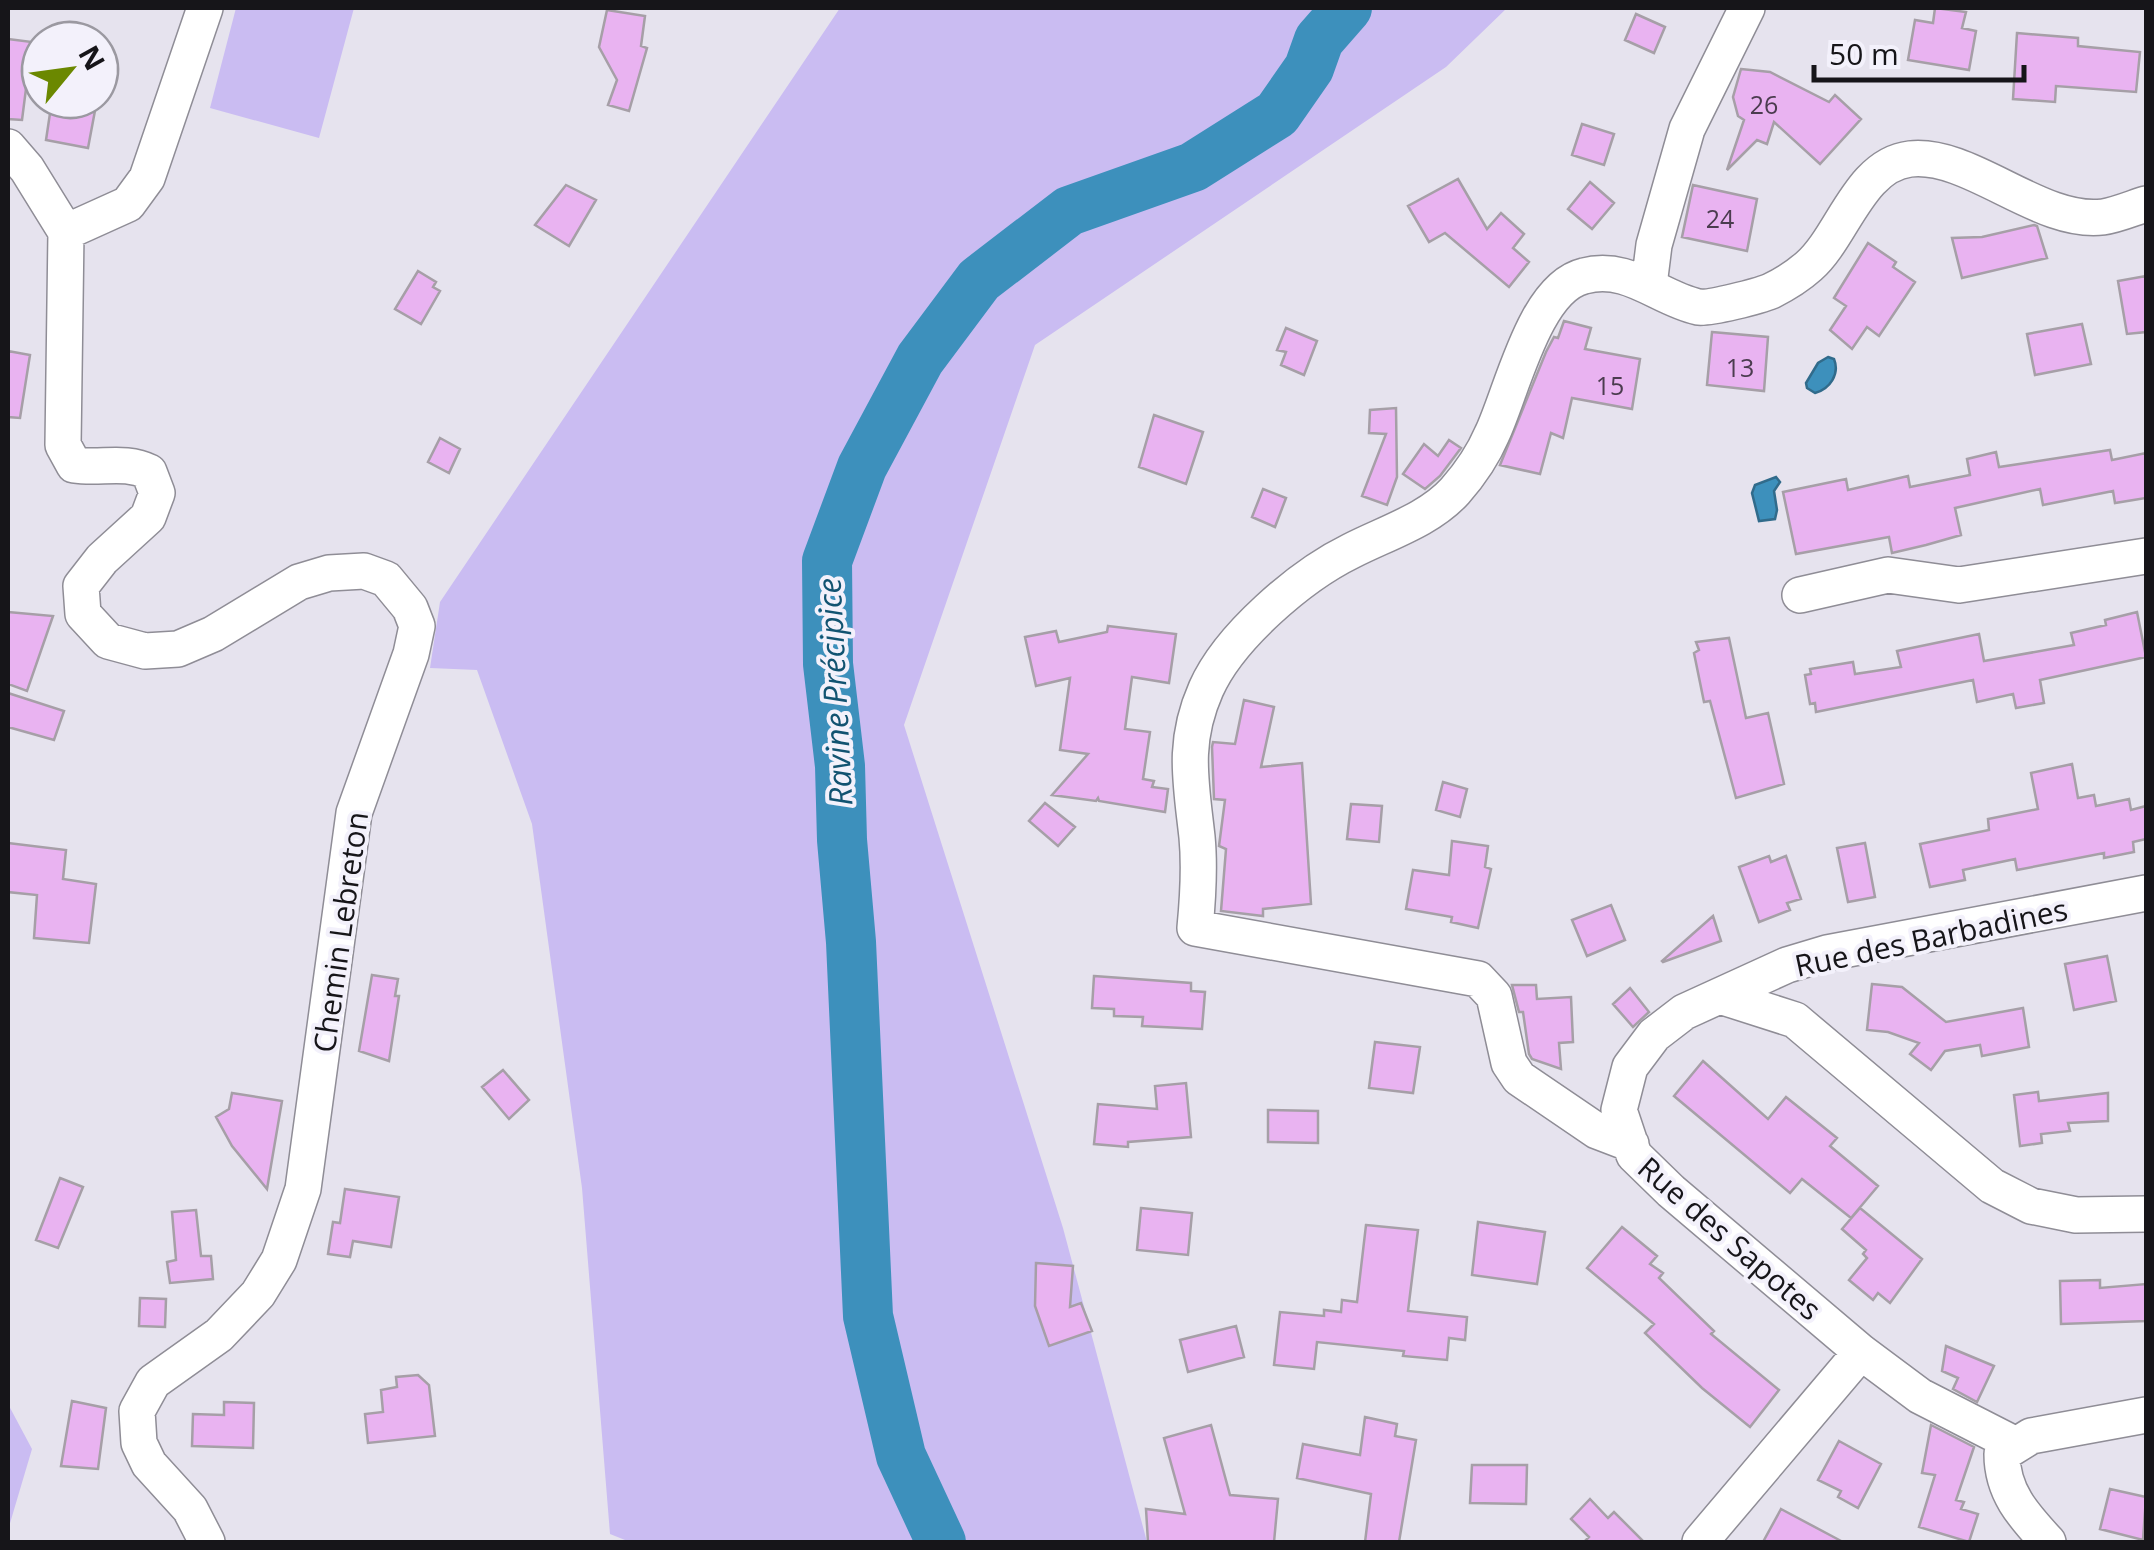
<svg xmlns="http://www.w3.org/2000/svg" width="2154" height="1550" font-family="'Open Sans',sans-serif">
<rect width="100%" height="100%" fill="#e6e3ee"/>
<path fill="#cabcf2" d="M236,8H354L319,138L210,108Z
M840,8H1507L1446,67L1035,345L904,725L1063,1228L1147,1542H630L610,1534L582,1188L532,824L477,670L430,668L440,602Z
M8,1404L32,1449L8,1530Z"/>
<path fill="#3d90bc" stroke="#316b8b" stroke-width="2.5" d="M1828,357L1834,359C1840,374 1830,389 1815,393L1807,388L1806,383L1818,363Z
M1776,477L1780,482L1774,491L1777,510L1775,519L1759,521L1752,493L1755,485Z"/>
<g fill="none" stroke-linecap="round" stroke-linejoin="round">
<path stroke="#3d90bc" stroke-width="50" d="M941,1542L901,1456L868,1316L851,942L842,840L840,766L828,664L827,561L862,467L920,359L979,280L1069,211L1193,167L1277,114L1309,68L1319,40L1347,8"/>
</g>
<path fill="#e9b3f1" stroke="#a69fa7" stroke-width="2.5" d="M1935,8L1966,12L1962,28L1976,31L1969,70L1908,60L1915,20L1933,23Z
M607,10L645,16L641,46L647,48L629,111L608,105L617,80L599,47Z
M1636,14L1665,27L1654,53L1625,40Z
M2017,33L2078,38V46L2140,52L2136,92L2056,86L2055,102L2013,99Z
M8,39L32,42L22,120L8,119Z
M1741,69L1770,72L1829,102L1835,95L1861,119L1820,164L1774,122L1767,144L1757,140L1727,170L1744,120L1738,116L1733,97Z
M52,100H97L88,148L46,140Z
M1582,124L1614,134L1604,165L1572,155Z
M1458,179L1487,229L1501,213L1524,234L1513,248L1529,262L1509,287L1445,233L1429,242L1408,206Z
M1590,182L1614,203L1592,229L1568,209Z
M566,185L596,200L569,246L535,225Z
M1693,185L1757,199L1747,251L1682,237Z
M2034,225L2037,226L2047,258L1962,278L1952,238L1982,237Z
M1868,243L1896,262L1893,267L1915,282L1879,336L1867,327L1852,349L1830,330L1846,306L1834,298Z
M418,271L436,282L433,287L440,291L421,324L395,309Z
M2146,276V332L2127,334L2118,281Z
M1564,321L1591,328L1585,349L1640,359L1632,409L1572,398L1563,438L1551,433L1540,474L1500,465L1546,352L1554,337L1558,338Z
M2082,324L2091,364L2035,375L2027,334Z
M1286,328L1317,341L1304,375L1281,365L1286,352L1277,350Z
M1712,332L1768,337L1764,391L1707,385Z
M8,351L30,355L20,418L8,417Z
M1396,408L1397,477L1387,505L1362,496L1386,434L1369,433L1370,410Z
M1154,415L1203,432L1186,484L1139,467Z
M440,438L460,449L449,473L428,462Z
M1449,440L1461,448L1440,476L1425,489L1403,474L1424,444L1438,456Z
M2110,450L2112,460L2146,453V498L2115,503L2113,491L2043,505L2040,489L1955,508L1961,535L1926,545L1892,553L1889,537L1796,554L1783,492L1846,479L1848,490L1908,476L1910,487L1970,475L1967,459L1996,452L1999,467Z
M1263,489L1286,498L1275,527L1252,517Z
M8,612L53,616L27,691L8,684Z
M2137,612L2146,657L2040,680L2044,703L2016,708L2013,694L1977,702L1973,680L1816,712L1815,703L1810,704L1805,675L1811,674L1810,669L1853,662L1855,674L1901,667L1897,651L1979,634L1984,661L2074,645L2071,633L2106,625L2105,620Z
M1108,626L1176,634L1169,683L1132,677L1125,729L1150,732L1143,779L1154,781L1152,787L1168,789L1165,812L1099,801L1098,798L1096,801L1052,795L1088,754L1060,750L1070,678L1036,686L1025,637L1056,631L1059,642L1107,632Z
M1729,638L1746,718L1768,713L1784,784L1736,798L1710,701L1704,702L1694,653L1699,650L1696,642Z
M8,693L64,711L54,740L8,727Z
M1244,700L1274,707L1261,767L1302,763L1311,904L1263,909V916L1221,911L1226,849L1219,846L1225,800L1214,799L1212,747L1213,742L1235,744Z
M2072,764L2078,798L2094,795L2096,806L2129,799L2131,810L2146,806V839L2133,842L2134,852L2104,858V853L2017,870L2015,859L1963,870L1965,880L1930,887L1920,844L1989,830L1988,819L2038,809L2031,773Z
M1443,782L1467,789L1460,817L1436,810Z
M1045,803L1075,827L1058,846L1029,821Z
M1351,804L1382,806L1379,842L1347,839Z
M1452,841L1488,846L1485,867L1491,869L1478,928L1451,922L1452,917L1406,909L1413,870L1449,875Z
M8,843L66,850L63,879L96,884L89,943L34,938L37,895L8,892Z
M1865,843L1875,897L1848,902L1837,848Z
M1769,856L1771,862L1786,856L1801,899L1787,903L1790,910L1759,922L1739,867Z
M1611,905L1625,940L1587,956L1572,920Z
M1713,916L1721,941L1663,962L1662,961Z
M2107,956L2116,1001L2074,1010L2065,964Z
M372,975L398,979L395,996H399L389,1061L359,1051Z
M1094,976L1191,983V991L1205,992L1202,1029L1142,1026L1143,1017L1114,1016V1009L1092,1008Z
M1872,984L1902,987L1946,1022L2023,1008L2029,1047L1982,1056L1980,1045L1945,1051L1931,1070L1910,1054L1919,1043L1888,1032L1867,1030Z
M1512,985H1536L1537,999L1571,997L1573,1042L1559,1043L1561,1069L1532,1059L1529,1054L1523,1012H1519Z
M1630,988L1649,1012L1633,1027L1613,1004Z
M1375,1042L1420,1047L1413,1093L1369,1088Z
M1703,1061L1768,1119L1786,1097L1837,1138L1830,1146L1878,1186L1851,1218L1802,1179L1790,1193L1674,1096Z
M503,1070L529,1100L509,1119L482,1087Z
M1186,1083L1191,1137L1128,1142V1147L1094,1144L1098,1104L1157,1109L1155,1086Z
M2038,1092L2039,1101L2108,1093V1121L2068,1123L2070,1131L2041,1134L2042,1143L2020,1146L2014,1095Z
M232,1093L282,1101L267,1189L232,1146L216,1117L229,1109Z
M1268,1110L1318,1111V1143L1268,1142Z
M60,1178L83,1187L58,1248L36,1240Z
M345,1189L399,1197L391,1247L353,1241L350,1257L328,1254L333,1222L340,1223Z
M1141,1208L1192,1213L1188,1255L1137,1250Z
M1860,1208L1922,1259L1890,1303L1878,1293L1873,1300L1849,1280L1867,1258L1863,1254L1866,1250L1842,1229Z
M196,1210L201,1256H211L213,1279L170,1283L167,1262L176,1260L172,1212Z
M1478,1222L1545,1232L1537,1284L1472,1275Z
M1366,1225L1418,1230L1408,1311L1467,1317L1465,1340L1449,1338L1447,1360L1403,1356L1404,1351L1317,1342L1314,1369L1274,1365L1280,1312L1324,1316V1310L1341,1312L1342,1300L1357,1302Z
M1622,1227L1657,1256L1650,1264L1663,1273L1659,1278L1714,1331L1711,1334L1779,1390L1750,1427L1702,1388L1645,1333L1654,1324L1587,1268Z
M1036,1263L1073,1266L1070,1307L1081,1303L1092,1331L1049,1346L1035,1306Z
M2100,1280V1288L2146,1284V1321L2061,1324L2060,1281Z
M140,1298L166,1299L165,1327L139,1326Z
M1236,1326L1244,1357L1188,1372L1180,1340Z
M1946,1346L1994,1366L1977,1402L1953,1389L1958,1378L1942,1371Z
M418,1375L429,1385L435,1436L368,1443L365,1414L383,1412L381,1390L397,1387L396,1377Z
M72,1401L106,1408L98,1469L61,1466Z
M224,1402L254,1403L253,1448L192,1446L193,1414L224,1415Z
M1365,1417L1397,1424L1395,1436L1416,1440L1399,1542H1365L1371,1494L1297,1478L1303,1444L1360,1455Z
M1211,1425L1230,1495L1278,1499L1274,1542H1148L1146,1509L1185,1514L1164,1438Z
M1931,1425L1974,1447L1956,1500L1964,1502L1961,1509L1978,1514L1969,1542L1919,1527L1935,1475L1922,1473Z
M1839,1441L1881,1464L1858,1508L1838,1497L1841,1491L1818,1480Z
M1472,1465H1527L1526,1504L1470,1503Z
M2110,1489L2146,1497L2143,1540L2100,1529Z
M1590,1499L1608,1518L1614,1512L1644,1542H1584L1589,1537L1571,1519Z
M1781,1509L1843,1542H1763Z"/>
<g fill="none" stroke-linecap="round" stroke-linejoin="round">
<g stroke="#8f8d96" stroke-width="38">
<path id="minor" d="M8,147L27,169L66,232L63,445L74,465C101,469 125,460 149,472L157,493L148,517L102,559L81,586L83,614L108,641L145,651L178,649L213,634L299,582L329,573L364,571L386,579L410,608L417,626L411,654L354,813L303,1189L279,1260L258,1294L219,1335L153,1382L137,1411L139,1443L149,1464L190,1509L207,1542
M66,232L128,204L147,178L205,8
M1649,285L1654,245L1687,129L1747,8
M1800,595L1888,575L1959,585L2146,556
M1720,996L1795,1020L1992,1186L2031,1206L2076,1215L2146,1214
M1631,1144L1597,1131L1519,1078L1509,1063L1494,996L1478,979L1195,928C1198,897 1200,868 1197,837C1191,782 1182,743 1206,689C1229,637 1300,576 1351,551C1386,533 1429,520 1455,491C1470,474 1483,455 1492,434C1512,392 1534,288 1584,276C1628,264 1658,298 1698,307C1709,309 1759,296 1771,291C1783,285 1799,275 1809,266C1843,236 1859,165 1910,159C1970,152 2040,225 2103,217C2117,215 2133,208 2146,204
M2014,1444L1920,1396L1861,1352L1671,1191L1634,1155L1619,1110L1630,1067L1654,1035L1684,1012L1787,965L1827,953L2146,893
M1700,1542L1861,1352
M2048,1542C2023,1515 2002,1492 2002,1454L2031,1436L2146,1415"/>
</g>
<use href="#minor" stroke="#fff" stroke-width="35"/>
</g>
<g text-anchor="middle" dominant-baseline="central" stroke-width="8" stroke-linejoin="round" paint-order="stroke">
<g font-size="25" fill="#4b3c4f">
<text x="1764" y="104">26</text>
<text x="1720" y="218">24</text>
<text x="1740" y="367">13</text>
<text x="1610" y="385">15</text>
</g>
<g font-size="30" fill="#161519" stroke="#f3f1fb">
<text transform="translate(340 932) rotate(-82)">Chemin Lebreton</text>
<text transform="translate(1931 937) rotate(-12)">Rue des Barbadines</text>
<text transform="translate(1730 1238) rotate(41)">Rue des Sapotes</text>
</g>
<g font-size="32" font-style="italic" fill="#125371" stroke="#f3f1fb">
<text transform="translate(834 692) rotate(-93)">Ravine Précipice</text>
</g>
</g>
<rect width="2154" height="1550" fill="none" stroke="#161519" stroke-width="20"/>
<g transform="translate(70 70) rotate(61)"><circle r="48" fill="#f3f1fb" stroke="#9b99a1" stroke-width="2.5"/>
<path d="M0-8L18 38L0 25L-18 38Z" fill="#6b8800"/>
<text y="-15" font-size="28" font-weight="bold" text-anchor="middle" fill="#161519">N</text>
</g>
<path d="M1814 65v15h210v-15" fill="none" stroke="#161519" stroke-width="5"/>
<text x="1829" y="65" font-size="30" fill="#161519" stroke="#f3f1fb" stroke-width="8" paint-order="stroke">50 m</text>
</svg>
